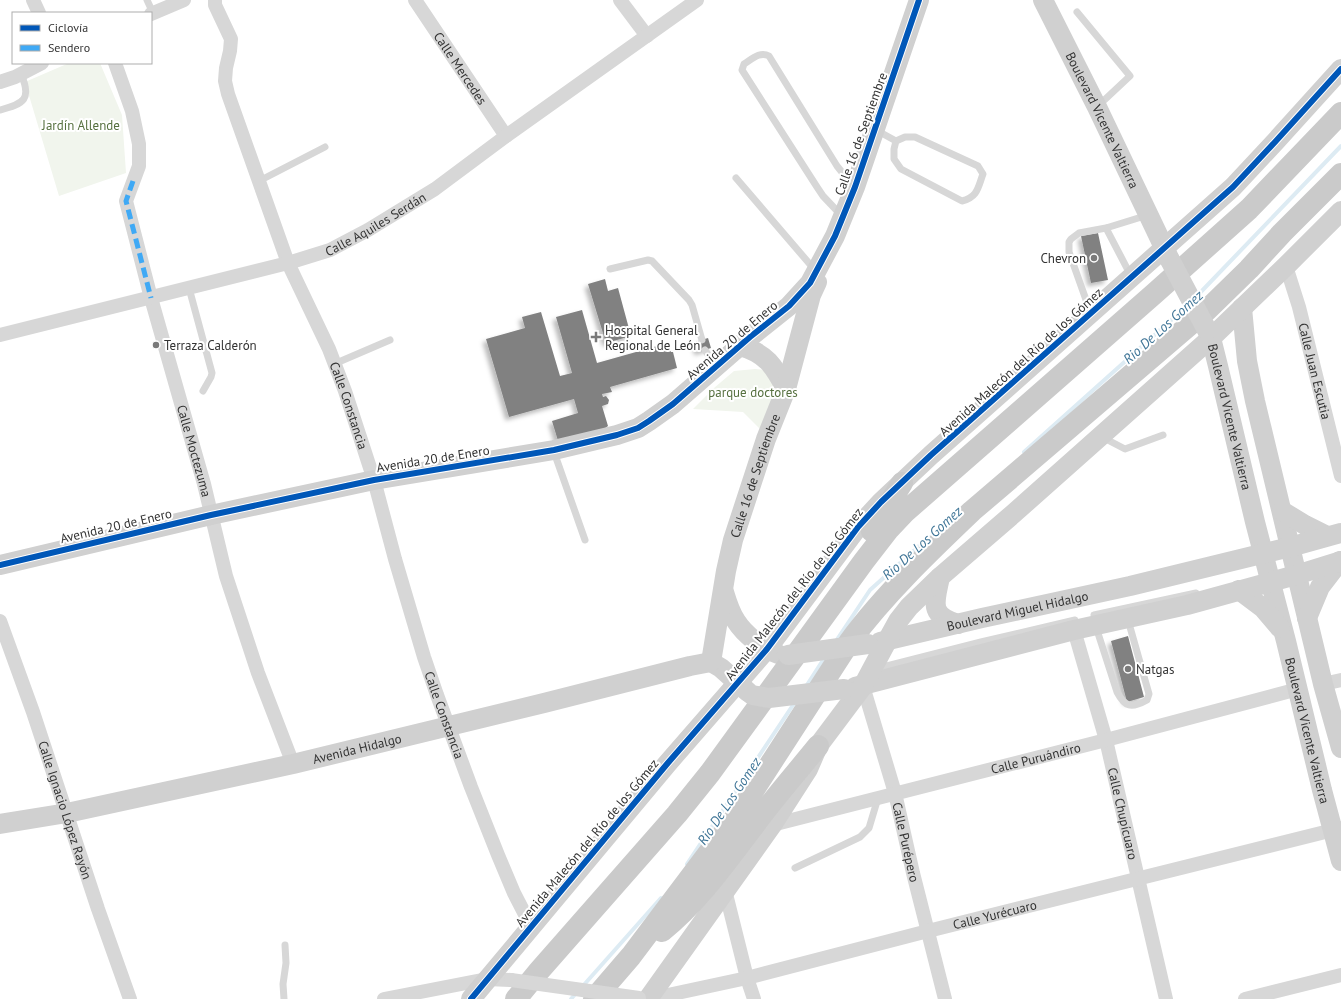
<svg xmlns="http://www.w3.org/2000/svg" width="1341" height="999" font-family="'PT Sans',sans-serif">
<defs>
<filter id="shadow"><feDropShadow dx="-3.5" dy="3.5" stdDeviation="2" flood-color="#0004"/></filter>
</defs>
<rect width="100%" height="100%" fill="#fff"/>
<path fill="#f1f5ed" d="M69,63H100L122,115L126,173L59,196L25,82Z
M755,369L766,370L777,388L762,431L743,412L693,409L714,388L734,371Z"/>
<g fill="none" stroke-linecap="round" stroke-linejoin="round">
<path stroke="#ddebf3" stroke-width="4" d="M1196,297L1341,146
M1024,452L1188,305
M836,641L870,590L929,537
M805,688L825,657
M687,864L795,702
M582,987L661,898
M571,999L577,992"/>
</g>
<path fill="#818181" filter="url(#shadow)" d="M1098,233L1108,280L1091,283L1081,236Z
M605,279L608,291L618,288L631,336L606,343L588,284Z
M582,310L597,363L668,343L671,352H673L677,368L610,387L612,392L602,394L603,397L606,396L609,400L608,404L602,406L608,426L592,438L559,444L552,421L578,413L574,399L509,417L486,339L525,328L522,317L541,312L560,376L572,373L556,317Z
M708,338L711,348L698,352L695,342Z
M1128,636L1144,697L1127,702L1111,641Z"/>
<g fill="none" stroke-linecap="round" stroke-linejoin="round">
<path stroke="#d7d7d7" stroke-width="7" d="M147,0L153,13
M1077,12L1130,76L1099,105
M0,110C24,104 32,99 21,74
M876,130L896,141L905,137H915L978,166L983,174C978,187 978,197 962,201L901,169L894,159V149L896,141
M736,178L814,269
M259,181L325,147
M841,215L823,196L817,187L742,70L744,64C752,59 760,51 769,56L837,166L853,186
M1106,228L1131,276
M610,269L648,260L652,261L689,300L692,305L702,340
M189,288L212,373L211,377L203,391
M1090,311L1069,252V242L1071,239L1079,233L1106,228L1148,215
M705,350L716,366
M334,364L390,340
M1102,437L1125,449L1163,435
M554,452L585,540
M1094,615L1196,593
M1096,627L1117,692C1125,707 1131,709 1147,700L1149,694L1128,620
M875,669L981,642L1075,620
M795,868L860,837L869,828L878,798
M284,999L283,984L286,963L285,945"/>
<g stroke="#d7d7d7" stroke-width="14">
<path d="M33,0L39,13"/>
<path id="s1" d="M215,0V5L231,39L230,51L226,68L225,81L228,94L288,263L329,349L345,391L374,480L395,559L424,657L437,695L471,787L498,855L514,893L531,926"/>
<path id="s2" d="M415,0L506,136"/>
<path d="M620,0L647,36"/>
<path d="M151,14L184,0"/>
<path id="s3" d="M115,63L132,111L139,144V166L126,201L151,298L204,484L226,576L258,673L293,764"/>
<path d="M0,82L15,77L42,63"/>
<path id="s4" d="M1286,266L1299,307L1341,476"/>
<path id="s5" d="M0,335L288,263L330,250L368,230L435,189L506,136L697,0"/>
<path id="s6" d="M0,621L33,712L98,909L130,999"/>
<path id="s7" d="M1074,630L1106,740L1166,999"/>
<path d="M1323,684L1341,680"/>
<path id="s8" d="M863,686L895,793L913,873L945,999"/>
<path id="s9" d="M772,825L1106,740L1298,689"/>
<path d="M725,890L747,978L754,999"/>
<path d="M384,999L487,979L511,980"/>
<path id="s10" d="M649,999L747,978L928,931L1341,828"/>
<path d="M1245,999L1341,975"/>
</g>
<g stroke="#d0d0d0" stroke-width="20">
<path id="s11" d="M1043,0L1097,107L1170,260"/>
<path d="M1242,308L1247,361L1255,401L1323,684L1341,748"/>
<path id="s12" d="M1207,330L1211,338L1218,366L1255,522L1286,641L1322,790L1341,861"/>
<path d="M740,346C766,353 774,366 786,389"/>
<path d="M1282,511L1305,525L1327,536"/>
<path d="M0,565L211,515L374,480L554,450L617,435L638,428L649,421L673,404L750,337L789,306L810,283L835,236L855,187L919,0"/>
<path d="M940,577C935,602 928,615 958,624"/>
<path d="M1239,590L1263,608L1280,628"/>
<path d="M724,592C727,602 730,612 736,621C745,635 762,648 778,654"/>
<path d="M1307,618L1320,587L1340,561"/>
<path id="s13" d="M880,642L982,618L1130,586L1290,547L1341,533"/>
<path id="s14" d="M711,662L726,571L733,540L766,439L786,389L811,295L817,282"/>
<path d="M711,662L721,668L748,692"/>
<path d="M855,687L1074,630L1187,605L1296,575L1341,561"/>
<path id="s15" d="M0,824L67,813L293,764L544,703L690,666L711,662"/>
<path d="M471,999L667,764L767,649L858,527L881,502L931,455L1233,187L1275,142L1341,69"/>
<path d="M648,999L772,825L808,769L818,746L863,686L887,641L898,621L909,607L940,577L1013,514L1211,338L1286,266L1341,211"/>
</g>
<path stroke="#cacaca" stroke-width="22" d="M872,531L902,483
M662,931C699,901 726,862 755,824C775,797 797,772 818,746
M516,999L539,971L677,814L710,773L864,561L888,530L905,512L1155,293L1249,209L1341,113
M594,999L631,956L738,814L850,641C884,595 930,551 972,511L1207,310L1249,269L1282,233L1341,174"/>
<path stroke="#d7d7d7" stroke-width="14" d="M511,980L639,998"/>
<path stroke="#d0d0d0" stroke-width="20" d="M1170,260L1207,330
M788,655L868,644
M752,695L769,698L844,689"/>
<path stroke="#3fa9f5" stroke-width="5" stroke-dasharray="10 5" stroke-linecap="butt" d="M133,181L126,201L151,298"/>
<g stroke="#fff" stroke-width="8">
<path id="cycleway" d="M0,565L211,515L374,480L554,450L617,435L638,428L649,421L673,404L750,337L789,306L810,283L835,236L855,187L919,0
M471,999L667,764L767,649L858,527L881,502L931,455L1233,187L1275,142L1341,69"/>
</g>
<use href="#cycleway" stroke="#0057b8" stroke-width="6"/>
</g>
<g fill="#7a7a7a" stroke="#fff" stroke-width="1.5">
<circle cx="1094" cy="258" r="4"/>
<path d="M594 331h4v4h4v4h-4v4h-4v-4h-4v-4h4z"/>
<circle cx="156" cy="345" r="4"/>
<circle cx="1128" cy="669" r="4"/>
</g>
<g text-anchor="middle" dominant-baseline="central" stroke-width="4" stroke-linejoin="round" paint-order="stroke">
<g font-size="13" fill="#333" stroke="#fff">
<text stroke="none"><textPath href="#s2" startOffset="82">Calle Mercedes</textPath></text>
<text stroke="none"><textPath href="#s11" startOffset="134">Boulevard Vicente Valtierra</textPath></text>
<text transform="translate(861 134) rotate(-70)">Calle 16 de Septiembre</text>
<text stroke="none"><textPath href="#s5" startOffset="393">Calle Aquiles Serdán</textPath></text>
<text transform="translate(732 340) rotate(-40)">Avenida 20 de Enero</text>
<text transform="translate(1021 362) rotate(-42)">Avenida Malecón del Río de los Gómez</text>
<text stroke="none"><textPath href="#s4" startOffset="109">Calle Juan Escutia</textPath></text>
<text stroke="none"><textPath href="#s1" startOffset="433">Calle Constancia</textPath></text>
<text stroke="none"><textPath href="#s12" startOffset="90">Boulevard Vicente Valtierra</textPath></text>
<text stroke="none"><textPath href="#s3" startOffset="403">Calle Moctezuma</textPath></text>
<text transform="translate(433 459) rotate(-9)">Avenida 20 de Enero</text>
<text stroke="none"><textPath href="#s14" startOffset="192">Calle 16 de Septiembre</textPath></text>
<text transform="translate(116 526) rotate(-13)">Avenida 20 de Enero</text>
<text transform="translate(794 594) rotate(-52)">Avenida Malecón del Río de los Gómez</text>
<text stroke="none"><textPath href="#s13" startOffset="141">Boulevard Miguel Hidalgo</textPath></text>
<text stroke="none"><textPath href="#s1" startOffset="757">Calle Constancia</textPath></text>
<text stroke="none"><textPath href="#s12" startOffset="413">Boulevard Vicente Valtierra</textPath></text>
<text stroke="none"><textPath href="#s15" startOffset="365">Avenida Hidalgo</textPath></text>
<text stroke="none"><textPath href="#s9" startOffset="272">Calle Puruándiro</textPath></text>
<text stroke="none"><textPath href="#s6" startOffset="200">Calle Ignacio López Rayón</textPath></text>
<text stroke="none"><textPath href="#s7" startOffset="190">Calle Chupícuaro</textPath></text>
<text stroke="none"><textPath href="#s8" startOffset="162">Calle Purépero</textPath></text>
<text transform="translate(587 843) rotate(-50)">Avenida Malecón del Río de los Gómez</text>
<text stroke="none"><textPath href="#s10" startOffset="356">Calle Yurécuaro</textPath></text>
</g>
<g font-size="13" fill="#56703f" stroke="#fff">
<text x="81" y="125">Jardín Allende</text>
<text x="753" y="392">parque doctores</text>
</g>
<g font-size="13" fill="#333" stroke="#fff" text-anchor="start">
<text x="1086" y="258" text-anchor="end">Chevron</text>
<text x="605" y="330">Hospital General<tspan x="605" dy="15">Regional de León</tspan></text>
<text x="164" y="345">Terraza Calderón</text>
<text x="1136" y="669">Natgas</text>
</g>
<g font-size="14" font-style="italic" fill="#3f7597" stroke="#fff">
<text transform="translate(1163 327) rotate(-42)">Rio De Los Gomez</text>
<text transform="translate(922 543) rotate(-42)">Rio De Los Gomez</text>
<text transform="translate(729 801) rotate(-56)">Rio De Los Gomez</text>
</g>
</g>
<rect x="12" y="12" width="140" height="52" fill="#ffffff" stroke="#adadad"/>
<rect x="20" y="25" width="20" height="6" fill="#0057b8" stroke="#adadad"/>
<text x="48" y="32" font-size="12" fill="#333333">Ciclovía</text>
<rect x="20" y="45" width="20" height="6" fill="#3fa9f5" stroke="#adadad"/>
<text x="48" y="52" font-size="12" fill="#333333">Sendero</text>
</svg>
